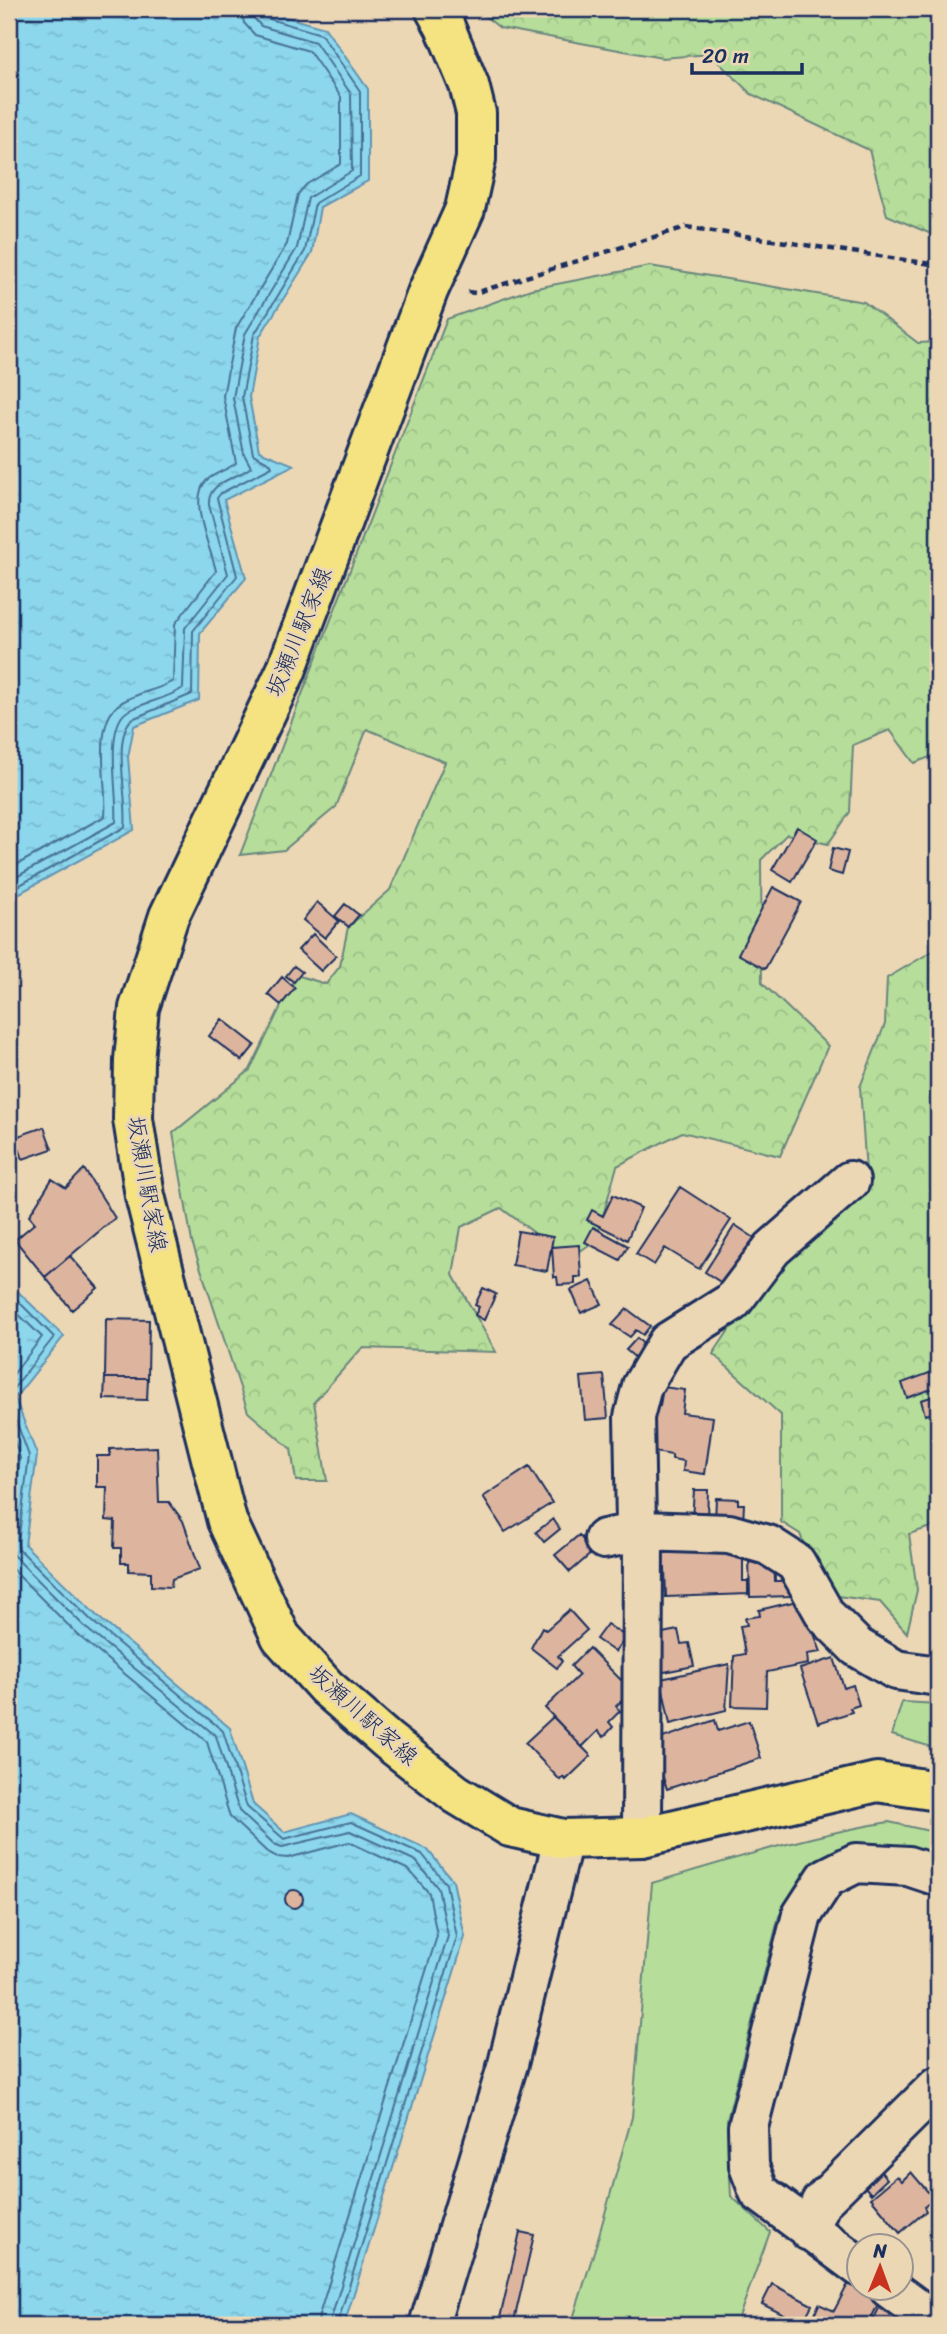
<svg xmlns="http://www.w3.org/2000/svg" width="947" height="2334" font-family="Sriracha,'Klee One',sans-serif">
<defs>
<pattern id="forest-crowns" width="20" height="18" patternUnits="userSpaceOnUse" patternTransform="scale(1.75)"><rect width="20" height="18" fill="#b6de9a"/><path d="M2 6a3 3 0 1 1 6 0M12 15a3 3 0 1 1 6 0" fill="none" stroke="#9cbf87"/></pattern>
<pattern id="water-ripples" width="26" height="14" patternUnits="userSpaceOnUse" patternTransform="scale(1.75)"><rect width="26" height="14" fill="#8cd7ec"/><path d="M2 4q2-2 4 0t4 0M15 11q2-2 4 0t4 0" fill="none" stroke="#78b9cd"/></pattern>
</defs>
<rect width="100%" height="100%" fill="#ecd7b5"/>
<filter id="ink" filterUnits="userSpaceOnUse"><feTurbulence type="fractalNoise" baseFrequency=".0143" numOctaves="2"/><feDisplacementMap in="SourceGraphic" scale="14" xChannelSelector="R" yChannelSelector="G"/><feConvolveMatrix kernelMatrix="1 2 1 2 8 2 1 2 1" color-interpolation-filters="sRGB"/></filter>
<g filter="url(#ink)">
<path fill="#b6de9a" stroke="#68867c" stroke-width="2" d="M902,1702L938,1704V1749L892,1735Z
M889,1822L938,1833V1863L815,1864L779,1916L727,2120L731,2196L770,2232L736,2325H571L597,2242L632,2117L652,1883C730,1860 808,1835 889,1822Z"/>
<path fill="url(#forest-crowns)" stroke="#68867c" stroke-width="2" d="M476,9H938V237L887,215L869,150L751,94L710,54L662,58L500,28Z
M650,266L864,302L918,343L938,342V754L914,763L890,730L853,745L850,812L828,844L787,834L761,860L762,983L828,1046L780,1156L682,1132L617,1166L596,1240L569,1259L501,1208L461,1227L453,1275L496,1352L362,1348L314,1402L327,1481H296L291,1449L248,1412L192,1242L173,1133L250,1070L296,975L326,984L340,966L348,927L390,890L445,762L367,729L336,807L284,850L240,855L447,319L531,289Z
M938,948V1525L909,1534L917,1590L907,1633L880,1602L824,1594L800,1534L781,1522V1415L713,1354L777,1258L866,1172L860,1087L885,1024L887,978Z"/>
<path fill="url(#water-ripples)" stroke="#5f94b3" stroke-width="2" d="M9,9H265L268,12L325,28L368,89V181L320,207L312,253L260,336L249,397L259,451L294,465L224,500L246,578L200,633L199,700L134,726L128,757L134,830L9,899Z
M9,1283L64,1336L15,1398L37,1455L25,1545L97,1616L230,1728L253,1804L284,1832L351,1814L427,1849L453,1881L465,1937L344,2325H9Z"/>
<g fill="none" stroke-linecap="round" stroke-linejoin="round">
<path stroke="#487297" stroke-width="2" d="M9,869L105,816C108,788 92,726 118,705C133,693 157,691 173,681L175,624L216,571C211,548 187,499 207,480C215,473 227,470 236,463L223,396L236,328L287,244L298,194L307,184L341,164V97L309,51L255,35L244,23L241,9
M9,881L116,822C119,798 103,725 128,711C145,702 167,699 183,688L185,628L228,574L209,505C207,481 237,479 251,467L244,454L233,398L245,334L297,248L308,198L352,171L351,94L315,42L261,26L254,18L252,9
M9,891L125,827C129,801 111,738 132,719L192,694L193,631L237,576L217,498L221,493L272,467L270,463L253,454L242,397L254,335L305,251L315,203L360,176V91L321,34L266,18L262,14L261,9
M9,1292L54,1337L9,1394
M9,1305L42,1337L9,1380
M9,1401L29,1456L18,1543L19,1549L92,1621L223,1731L247,1807L284,1839L351,1822L422,1854L446,1884L457,1937L337,2325
M9,1426L20,1458L9,1543L11,1553L86,1628L216,1736L239,1811L274,1844L282,1847L350,1831L416,1861L438,1888L448,1936L329,2325
M9,1566L79,1636L207,1742L230,1817L266,1851L277,1857L288,1858L349,1842L409,1870L429,1893L437,1936L319,2315L318,2325"/>
</g>
<path fill="#ddb59f" stroke="#1b2f5e" stroke-width="2" d="M797,827L817,839L792,882L772,870Z
M833,848L848,852L842,875L828,871Z
M773,887L801,902L765,969L738,954Z
M317,902L339,921L325,938L303,920Z
M345,904L359,915L349,927L335,916Z
M313,934L336,956L321,971L298,950Z
M294,966L302,972L294,982L286,976Z
M282,977L295,988L281,1005L268,994Z
M222,1019L255,1045L242,1061L209,1036Z
M44,1127L52,1149L23,1159L15,1137Z
M84,1169L115,1218L45,1277L15,1240L35,1223L29,1216L52,1179L66,1188Z
M680,1187L731,1220L699,1269L665,1248L654,1265L636,1254Z
M613,1195L641,1208L627,1240L587,1220L592,1210L603,1216Z
M735,1225L762,1243L731,1289L705,1272Z
M593,1227L628,1246L620,1260L585,1242Z
M518,1231L553,1237L547,1271L512,1265Z
M579,1245L581,1277H575V1284L558,1285L557,1277H554L552,1247Z
M70,1256L98,1288L72,1310L45,1277Z
M591,1281L602,1304L581,1313L571,1290Z
M483,1288L496,1294L484,1320L475,1315L479,1307L475,1305Z
M627,1309L650,1326L643,1335L636,1330L630,1337L612,1325Z
M106,1319L149,1320L148,1378H105Z
M637,1338L649,1349L638,1360L626,1350Z
M932,1372L937,1387L907,1398L902,1383Z
M604,1375L608,1418L585,1420L581,1377Z
M105,1378H148L147,1400L104,1399Z
M663,1387L685,1390L682,1413L713,1417L705,1474L683,1471L684,1461L672,1459V1455L648,1451L655,1405L660,1406Z
M938,1395V1412L925,1415L921,1400Z
M157,1447L159,1502H169L183,1521L200,1569L172,1579L171,1587L151,1586V1572L129,1571V1563H121V1548H114L115,1521L106,1520L107,1487H97V1456H110V1449Z
M529,1467L552,1503L505,1532L483,1497Z
M694,1490H708L707,1519H692Z
M716,1498L738,1499V1504H744L743,1523L715,1522Z
M553,1519L560,1529L544,1542L536,1532Z
M579,1535L593,1552L570,1572L555,1555Z
M743,1543V1581H748V1594L666,1597L665,1568H661L660,1545Z
M774,1558L775,1581H791L792,1596L750,1597L749,1559Z
M801,1600L821,1652L807,1654L808,1664L767,1672L766,1707L732,1706L734,1656L745,1654L740,1626L747,1625L745,1618L760,1616L759,1610Z
M569,1610L587,1630L558,1656L562,1661L557,1668L531,1648L542,1627L546,1630Z
M607,1624L626,1637L615,1652L596,1639Z
M678,1630L681,1644L689,1643L694,1666L659,1673L652,1635Z
M589,1648L632,1691L616,1706L620,1711L609,1722L613,1727L604,1737L598,1731L582,1747L545,1708L579,1675L571,1666Z
M834,1658L844,1688L853,1685L859,1705L850,1708L852,1712L818,1723L800,1669Z
M729,1664L726,1710L670,1724L661,1679Z
M553,1717L591,1756L566,1780L563,1777L560,1780L525,1743Z
M715,1720L718,1731L749,1721L761,1758L667,1789L651,1742Z
M285 1899a9 9 0 1 1 18 0a9 9 0 1 1-18 0Z
M875,2165L887,2179L871,2194L859,2180Z
M911,2172L934,2199L924,2207L926,2211L900,2233L871,2198L897,2176L902,2181Z
M520,2232L534,2235L514,2321L500,2318Z
M772,2284L812,2305L802,2324L762,2304Z
M848,2284L880,2300L868,2325H810L819,2304L834,2311Z
M879,2308L911,2322V2325H871Z"/>
<g fill="none" stroke-linecap="round" stroke-linejoin="round">
<g stroke="#1b2f5e" stroke-width="44">
<path id="minor" d="M604,1539L643,1531L729,1534L768,1545L796,1563L826,1616L857,1647L896,1670L938,1676
M642,1837L643,1531L636,1524L634,1417L642,1386L668,1342L732,1302L772,1249L850,1181
M809,2231L821,2202L938,2086
M860,2267L759,2192L749,2166L748,2127L802,1915L826,1878L856,1863L908,1866L938,1876
M889,2288L938,2324
M429,2325L508,2064L563,1839"/>
</g>
<g stroke="#1b2f5e" stroke-width="44">
<path id="major" d="M435,9L445,27L469,85L476,113V159L465,209L428,291L286,671L169,916L139,1008L134,1060L133,1119L145,1196L227,1521L281,1637L326,1687L388,1741L456,1794L510,1827L563,1839L642,1837L877,1782L938,1791"/>
</g>
<path stroke="#1b2f5e" stroke-width="4.5" stroke-dasharray="7 5" stroke-linecap="butt" d="M468,292L475,293L686,227L938,265"/>
<use href="#minor" stroke="#ecd7b5" stroke-width="38"/>
<use href="#major" stroke="#f5e382" stroke-width="38"/>
</g>
</g>
<g text-anchor="middle" dominant-baseline="central" stroke-width="6" stroke-linejoin="round" paint-order="stroke">
<g font-size="23" fill="#1b2f5e" stroke="#ecd7b5">
<text transform="translate(299 632) rotate(-68)">坂瀬川駅家線</text>
<text transform="translate(147 1184) rotate(80)">坂瀬川駅家線</text>
<text transform="translate(363 1715) rotate(42)">坂瀬川駅家線</text>
</g>
</g>
<rect width="947" height="2334" fill="none" stroke="#ecd7b5" stroke-width="35"/>
<rect x="18" y="18" width="912" height="2299" fill="none" stroke="#1b2f5e" stroke-width="2.5" filter="url(#ink)"/>
<g transform="translate(880 2267) rotate(1)"><circle r="33" fill="#ecd7b5" stroke="#989492" stroke-width="2"/>
<path d="M0-5L12 26L0 18L-12 26Z" fill="#c8321e"/>
<text y="-10" font-size="19" font-weight="bold" text-anchor="middle" fill="#1b2f5e">N</text>
</g>
<path d="M692 63v10h110v-10" fill="none" stroke="#1b2f5e" stroke-width="3.5"/>
<text x="702" y="63" font-size="21" fill="#1b2f5e" stroke="#ecd7b5" stroke-width="5" paint-order="stroke">20 m</text>
</svg>
